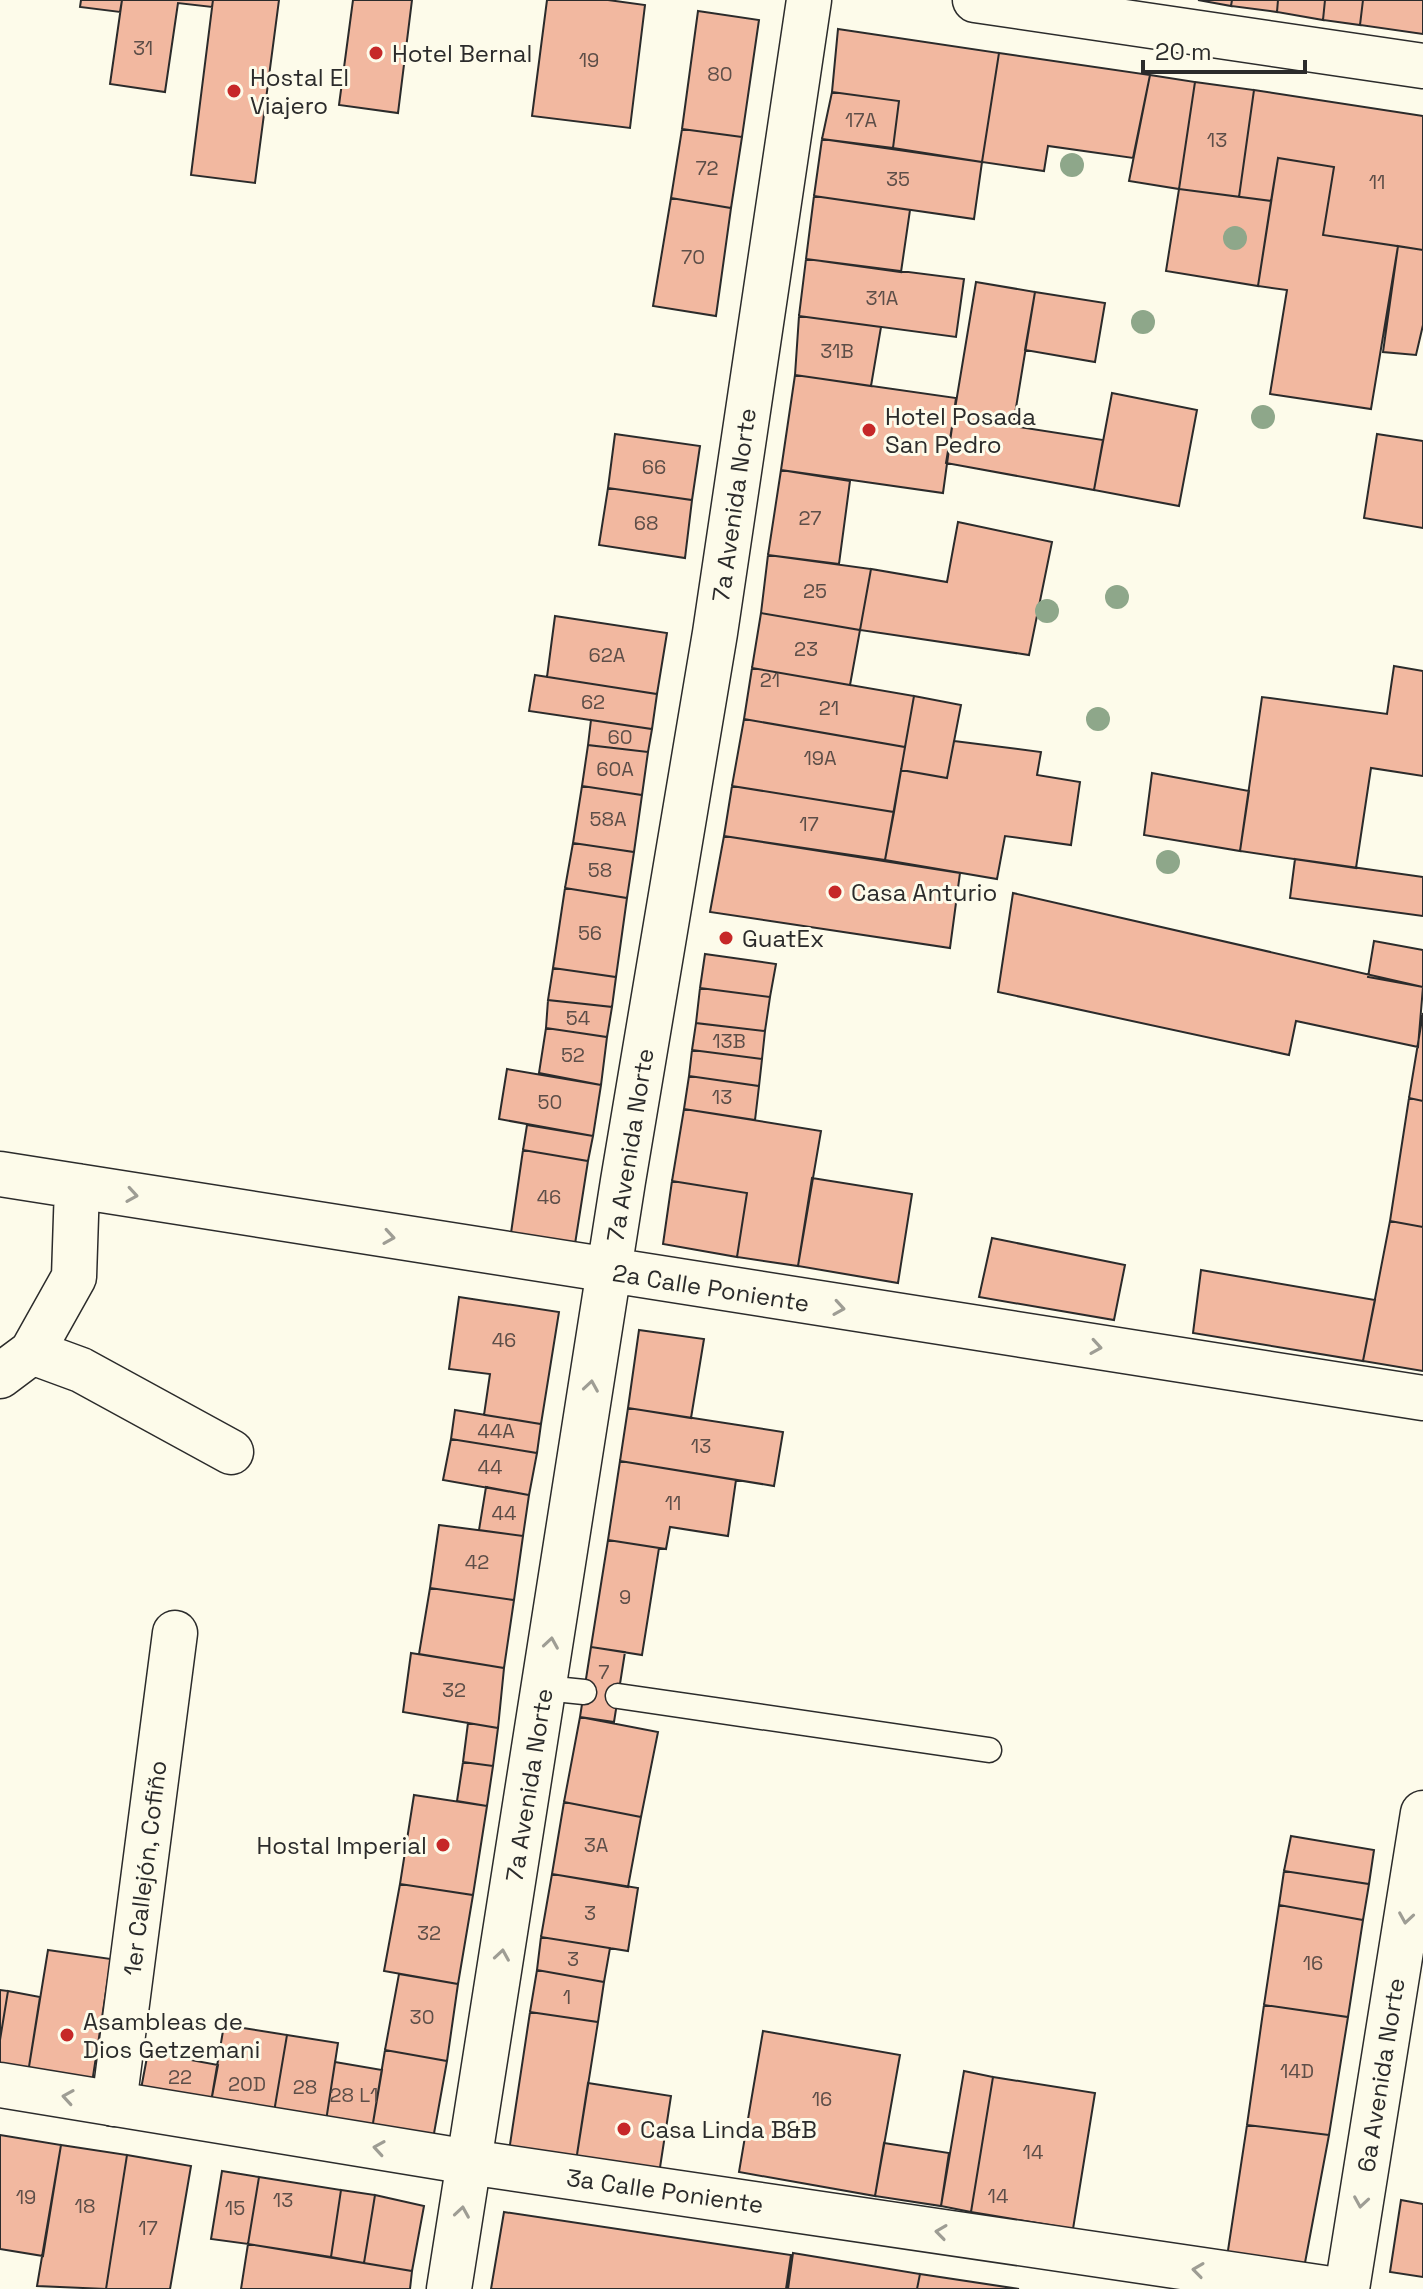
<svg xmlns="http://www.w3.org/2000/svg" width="1423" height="2289" font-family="'Space Grotesk',sans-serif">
<rect width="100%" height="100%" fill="#fdfbea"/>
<path fill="#f2b8a0" stroke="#2b2b2b" stroke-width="2" d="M81,0H122L120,12L80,7Z
M122,0H213L212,7L178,3L165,92L110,84Z
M213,0H279L255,183L191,175Z
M353,0H412L398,113L339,105Z
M547,0H608L645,5L630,128L532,116Z
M1198,0H1232L1231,6Z
M1232,0H1278L1277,12L1231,6Z
M1278,0H1325L1323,20L1277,12Z
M1325,0H1363L1360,25L1323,20Z
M1363,0H1423V34L1360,25Z
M698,11L759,20L742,137L682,129Z
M838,29L999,53L982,162L893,148L899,101L832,92Z
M999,53L1150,75L1133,158L1048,146L1044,171L982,162Z
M1150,75L1195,82L1179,189L1129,181Z
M1195,82L1254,90L1239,197L1179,189Z
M1254,90L1423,116V250L1323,235L1334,167L1278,158L1271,201L1239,197Z
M832,92L899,101L893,148L822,139Z
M682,129L742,137L731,208L671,198Z
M822,139L982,162L974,219L814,196Z
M1278,158L1334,167L1323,235L1398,246L1371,409L1270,394L1287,290L1258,286Z
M1179,189L1271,201L1258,286L1166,271Z
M814,196L910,210L901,272L806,259Z
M671,198L731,208L716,316L653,306Z
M1398,246L1423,250V325L1416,355L1383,352Z
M806,259L964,279L956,337L799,316Z
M976,282L1035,292L1013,426L1103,440L1094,490L946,463Z
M1035,292L1105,303L1095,362L1025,350Z
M799,316L881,327L871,386L795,375Z
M795,375L956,398L943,493L781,470Z
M1112,393L1197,410L1179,506L1094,490Z
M615,434L700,446L692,500L608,488Z
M1377,434L1423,441V528L1364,518Z
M781,470L850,481L839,564L768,555Z
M608,488L692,500L685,558L599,545Z
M958,522L1052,542L1029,655L860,630L871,569L947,582Z
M768,555L871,569L860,630L761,613Z
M761,613L860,630L850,685L752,668Z
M555,616L667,633L657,694L547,677Z
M1394,666L1423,671V776L1371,768L1356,868L1240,851L1262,697L1387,714Z
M752,668L914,696L905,747L744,719Z
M535,675L657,694L652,729L529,711Z
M914,696L961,705L947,778L901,770Z
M744,719L905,747L894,812L732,786Z
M591,720L652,729L648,752L588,745Z
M954,741L1041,752L1037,775L1080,782L1071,845L1005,836L997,879L885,860L901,770L947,778Z
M588,745L648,752L642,795L582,786Z
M1152,773L1249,791L1240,851L1144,835Z
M582,786L642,795L634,852L573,843Z
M732,786L894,812L885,860L724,836Z
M724,836L960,873L950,948L710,912Z
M573,843L634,852L627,898L565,888Z
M1295,859L1423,877V916L1290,898Z
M565,888L627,898L616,977L553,968Z
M1013,893L1423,987L1418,1047L1296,1021L1289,1055L998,992Z
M1374,941L1423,950V987L1368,977Z
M705,954L776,964L770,997L700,988Z
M553,968L616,977L612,1007L548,1000Z
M700,988L770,997L765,1031L696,1023Z
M548,1000L612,1007L607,1037L546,1028Z
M1423,1013V1101L1409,1098Z
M696,1023L765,1031L762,1059L692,1050Z
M546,1028L607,1037L601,1085L539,1073Z
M692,1050L762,1059L759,1086L689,1076Z
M507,1069L601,1085L593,1136L499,1119Z
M689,1076L759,1086L755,1120L684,1109Z
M1409,1098L1423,1101V1227L1390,1221Z
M684,1109L821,1131L798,1266L737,1257L747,1193L672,1181Z
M527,1125L593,1136L588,1161L523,1150Z
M523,1150L588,1161L575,1244L511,1233Z
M812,1178L912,1194L898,1283L798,1266Z
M672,1181L747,1193L737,1257L663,1244Z
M1390,1221L1423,1227V1371L1363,1361Z
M992,1238L1125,1265L1114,1320L979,1297Z
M1201,1270L1375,1300L1363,1361L1193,1333Z
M459,1297L559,1312L541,1424L484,1415L490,1374L449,1369Z
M639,1330L704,1339L691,1418L628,1408Z
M628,1408L783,1432L774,1486L620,1461Z
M455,1410L541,1424L537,1453L451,1439Z
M451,1439L537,1453L529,1495L443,1480Z
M620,1461L736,1480L728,1536L670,1527L666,1549L608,1540Z
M486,1487L529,1495L523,1536L479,1530Z
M439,1525L523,1536L514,1600L430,1588Z
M608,1540L659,1548L642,1655L591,1647Z
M430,1588L514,1600L504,1668L419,1654Z
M591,1647L625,1652L614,1722L580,1717Z
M411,1653L504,1668L498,1728L403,1712Z
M580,1717L658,1732L641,1817L564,1802Z
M468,1723L498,1728L493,1766L463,1762Z
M463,1762L493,1766L487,1806L457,1801Z
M414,1795L487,1806L473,1895L400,1884Z
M564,1802L641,1817L628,1887L552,1874Z
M1291,1836L1374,1850L1369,1884L1284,1871Z
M1284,1871L1369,1884L1363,1920L1279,1905Z
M552,1874L638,1888L628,1951L541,1937Z
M400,1884L473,1895L458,1984L384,1971Z
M1279,1905L1363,1920L1348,2017L1264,2005Z
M541,1937L610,1948L604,1982L537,1970Z
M48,1950L111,1959L92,2083L28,2073Z
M537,1970L604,1982L598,2022L530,2012Z
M399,1974L458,1984L447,2061L385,2050Z
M0,1990L8,1991L0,2040Z
M8,1991L40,1997L28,2073L0,2069V2040Z
M1264,2005L1348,2017L1329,2135L1247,2125Z
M530,2012L598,2022L576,2161L509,2151Z
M224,2025L287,2035L274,2112L211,2102Z
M763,2031L900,2055L875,2196L739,2172Z
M287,2035L338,2043L326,2121L274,2112Z
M385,2050L447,2061L433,2139L372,2129Z
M148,2052L218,2065L211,2102L141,2089Z
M335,2062L382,2070L372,2129L326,2121Z
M964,2071L993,2077L971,2212L941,2206Z
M993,2077L1095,2093L1073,2229L971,2212Z
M588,2083L671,2096L659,2174L576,2161Z
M1247,2125L1329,2135L1304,2268L1227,2257Z
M0,2135L61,2145L43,2256L0,2249Z
M884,2143L949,2153L941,2206L875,2196Z
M61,2145L127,2155L106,2289L37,2286Z
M127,2155L191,2166L170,2289H106Z
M222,2171L259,2177L248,2244L211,2239Z
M259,2177L341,2190L331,2257L248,2244Z
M341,2190L375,2195L364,2263L331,2257Z
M375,2195L424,2206L412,2271L364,2263Z
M1401,2200L1423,2204V2277L1390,2272Z
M504,2212L791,2255L786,2289H491Z
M248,2244L412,2271L410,2289H241Z
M793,2253L920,2274L917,2289H788Z
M920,2274L1019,2289H917Z"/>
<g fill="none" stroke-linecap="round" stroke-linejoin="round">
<g stroke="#2b2b2b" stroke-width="27">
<path id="lane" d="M545,1688L584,1692
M618,1696L989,1750"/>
</g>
<g stroke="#2b2b2b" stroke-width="47">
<path id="street" d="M975,0L1423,66
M0,1174L1423,1398
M32,1352L81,1370L231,1452
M0,1376L32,1352L74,1277L77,1186
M114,2104L175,1633
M449,2289L623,1181L715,633L809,0
M1347,2289L1423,1813"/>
</g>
<g stroke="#2b2b2b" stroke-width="47">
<path id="primary" d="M0,2085L469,2162L1331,2289"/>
</g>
<use href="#lane" stroke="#fdfbea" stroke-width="24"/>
<use href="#street" stroke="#fdfbea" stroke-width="44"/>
<use href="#primary" stroke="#fdfbea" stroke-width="44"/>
</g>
<g fill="#8ea78a">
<circle cx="1072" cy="165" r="12"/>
<circle cx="1235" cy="238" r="12"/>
<circle cx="1143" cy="322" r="12"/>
<circle cx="1263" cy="417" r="12"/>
<circle cx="1117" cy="597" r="12"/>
<circle cx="1047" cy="611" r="12"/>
<circle cx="1098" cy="719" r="12"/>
<circle cx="1168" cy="862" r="12"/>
</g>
<defs><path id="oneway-chevron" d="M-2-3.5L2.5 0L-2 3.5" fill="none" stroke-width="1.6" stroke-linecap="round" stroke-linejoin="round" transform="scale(2)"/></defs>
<g stroke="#9e9d94">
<use href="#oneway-chevron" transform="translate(132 1195) rotate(9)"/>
<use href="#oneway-chevron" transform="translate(389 1237) rotate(9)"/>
<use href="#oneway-chevron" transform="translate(839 1308) rotate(9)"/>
<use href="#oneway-chevron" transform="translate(1096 1347) rotate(9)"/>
<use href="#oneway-chevron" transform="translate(591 1386) rotate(-81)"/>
<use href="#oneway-chevron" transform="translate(551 1643) rotate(-81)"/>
<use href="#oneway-chevron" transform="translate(1406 1918) rotate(99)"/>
<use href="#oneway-chevron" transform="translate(502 1955) rotate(-81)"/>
<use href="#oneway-chevron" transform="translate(68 2097) rotate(-171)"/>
<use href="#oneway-chevron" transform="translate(379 2148) rotate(-171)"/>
<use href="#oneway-chevron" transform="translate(1361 2202) rotate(99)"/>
<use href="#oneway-chevron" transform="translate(462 2212) rotate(-81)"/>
<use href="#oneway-chevron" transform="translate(941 2232) rotate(-172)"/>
<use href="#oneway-chevron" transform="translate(1198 2270) rotate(-172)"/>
</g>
<g fill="#c62828" stroke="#fdfbea" stroke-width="3">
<circle cx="376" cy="53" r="8"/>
<circle cx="234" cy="91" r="8"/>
<circle cx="869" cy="430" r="8"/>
<circle cx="835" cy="892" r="8"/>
<circle cx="726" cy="938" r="8"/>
<circle cx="443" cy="1845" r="8"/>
<circle cx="67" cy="2035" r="8"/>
<circle cx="624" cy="2129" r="8"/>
</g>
<g text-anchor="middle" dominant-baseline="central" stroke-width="6" stroke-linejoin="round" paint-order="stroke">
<g font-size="20" fill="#5d4e48">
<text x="143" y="48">31</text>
<text x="589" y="60">19</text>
<text x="720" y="74">80</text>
<text x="861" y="120">17A</text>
<text x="1217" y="140">13</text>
<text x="707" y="168">72</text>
<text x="898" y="179">35</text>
<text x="1377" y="182">11</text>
<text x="693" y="257">70</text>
<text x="882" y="298">31A</text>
<text x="837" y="351">31B</text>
<text x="654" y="467">66</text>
<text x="810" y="518">27</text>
<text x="646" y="523">68</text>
<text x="815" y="591">25</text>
<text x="806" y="649">23</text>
<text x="607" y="655">62A</text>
<text x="770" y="680">21</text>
<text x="593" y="702">62</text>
<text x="829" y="708">21</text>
<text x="620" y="737">60</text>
<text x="820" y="758">19A</text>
<text x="615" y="769">60A</text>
<text x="608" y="819">58A</text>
<text x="809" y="824">17</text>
<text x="600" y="870">58</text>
<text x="590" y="933">56</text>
<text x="578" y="1018">54</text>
<text x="729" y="1041">13B</text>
<text x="573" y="1055">52</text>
<text x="722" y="1097">13</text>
<text x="550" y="1102">50</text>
<text x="549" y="1197">46</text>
<text x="504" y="1340">46</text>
<text x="496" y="1431">44A</text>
<text x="701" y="1446">13</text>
<text x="490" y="1467">44</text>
<text x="673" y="1503">11</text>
<text x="504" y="1513">44</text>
<text x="477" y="1562">42</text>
<text x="625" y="1597">9</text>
<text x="604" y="1672">7</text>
<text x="454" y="1690">32</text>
<text x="596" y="1845">3A</text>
<text x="590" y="1913">3</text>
<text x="429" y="1933">32</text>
<text x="573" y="1959">3</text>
<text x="1313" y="1963">16</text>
<text x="567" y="1997">1</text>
<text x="422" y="2017">30</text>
<text x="1297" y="2071">14D</text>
<text x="180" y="2077">22</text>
<text x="247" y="2084">20D</text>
<text x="305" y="2087">28</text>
<text x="354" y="2095">28 L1</text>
<text x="822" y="2099">16</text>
<text x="1033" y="2152">14</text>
<text x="998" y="2196">14</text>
<text x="26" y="2197">19</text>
<text x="283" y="2200">13</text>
<text x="85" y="2206">18</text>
<text x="235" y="2208">15</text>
<text x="148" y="2228">17</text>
</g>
<g font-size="24" fill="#2b2b2b" stroke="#fdfbea" text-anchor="start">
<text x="392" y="53">Hotel Bernal</text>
<text x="250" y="77">Hostal El<tspan x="250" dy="28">Viajero</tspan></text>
<text x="885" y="416">Hotel Posada<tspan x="885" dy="28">San Pedro</tspan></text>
<text x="851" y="892">Casa Anturio</text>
<text x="742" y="938">GuatEx</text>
<text x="427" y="1845" text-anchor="end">Hostal Imperial</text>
<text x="83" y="2021">Asambleas de<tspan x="83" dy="28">Dios Getzemani</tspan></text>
<text x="640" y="2129">Casa Linda B&amp;B</text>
</g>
<g font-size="24" fill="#2b2b2b" stroke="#fdfbea">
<text transform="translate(734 505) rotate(-82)">7a Avenida Norte</text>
<text transform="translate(630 1145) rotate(-81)">7a Avenida Norte</text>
<text transform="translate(711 1288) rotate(9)">2a Calle Poniente</text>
<text transform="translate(529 1785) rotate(-81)">7a Avenida Norte</text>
<text transform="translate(145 1868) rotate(-83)">1er Callejón, Cofiño</text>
<text transform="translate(1381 2075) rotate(-81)">6a Avenida Norte</text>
<text transform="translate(665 2191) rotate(8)">3a Calle Poniente</text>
</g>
</g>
<path d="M1143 60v12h162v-12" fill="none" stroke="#2b2b2b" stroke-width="4"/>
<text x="1155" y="60" font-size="24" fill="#2b2b2b" stroke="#fdfbea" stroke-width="6" paint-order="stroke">20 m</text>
</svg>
